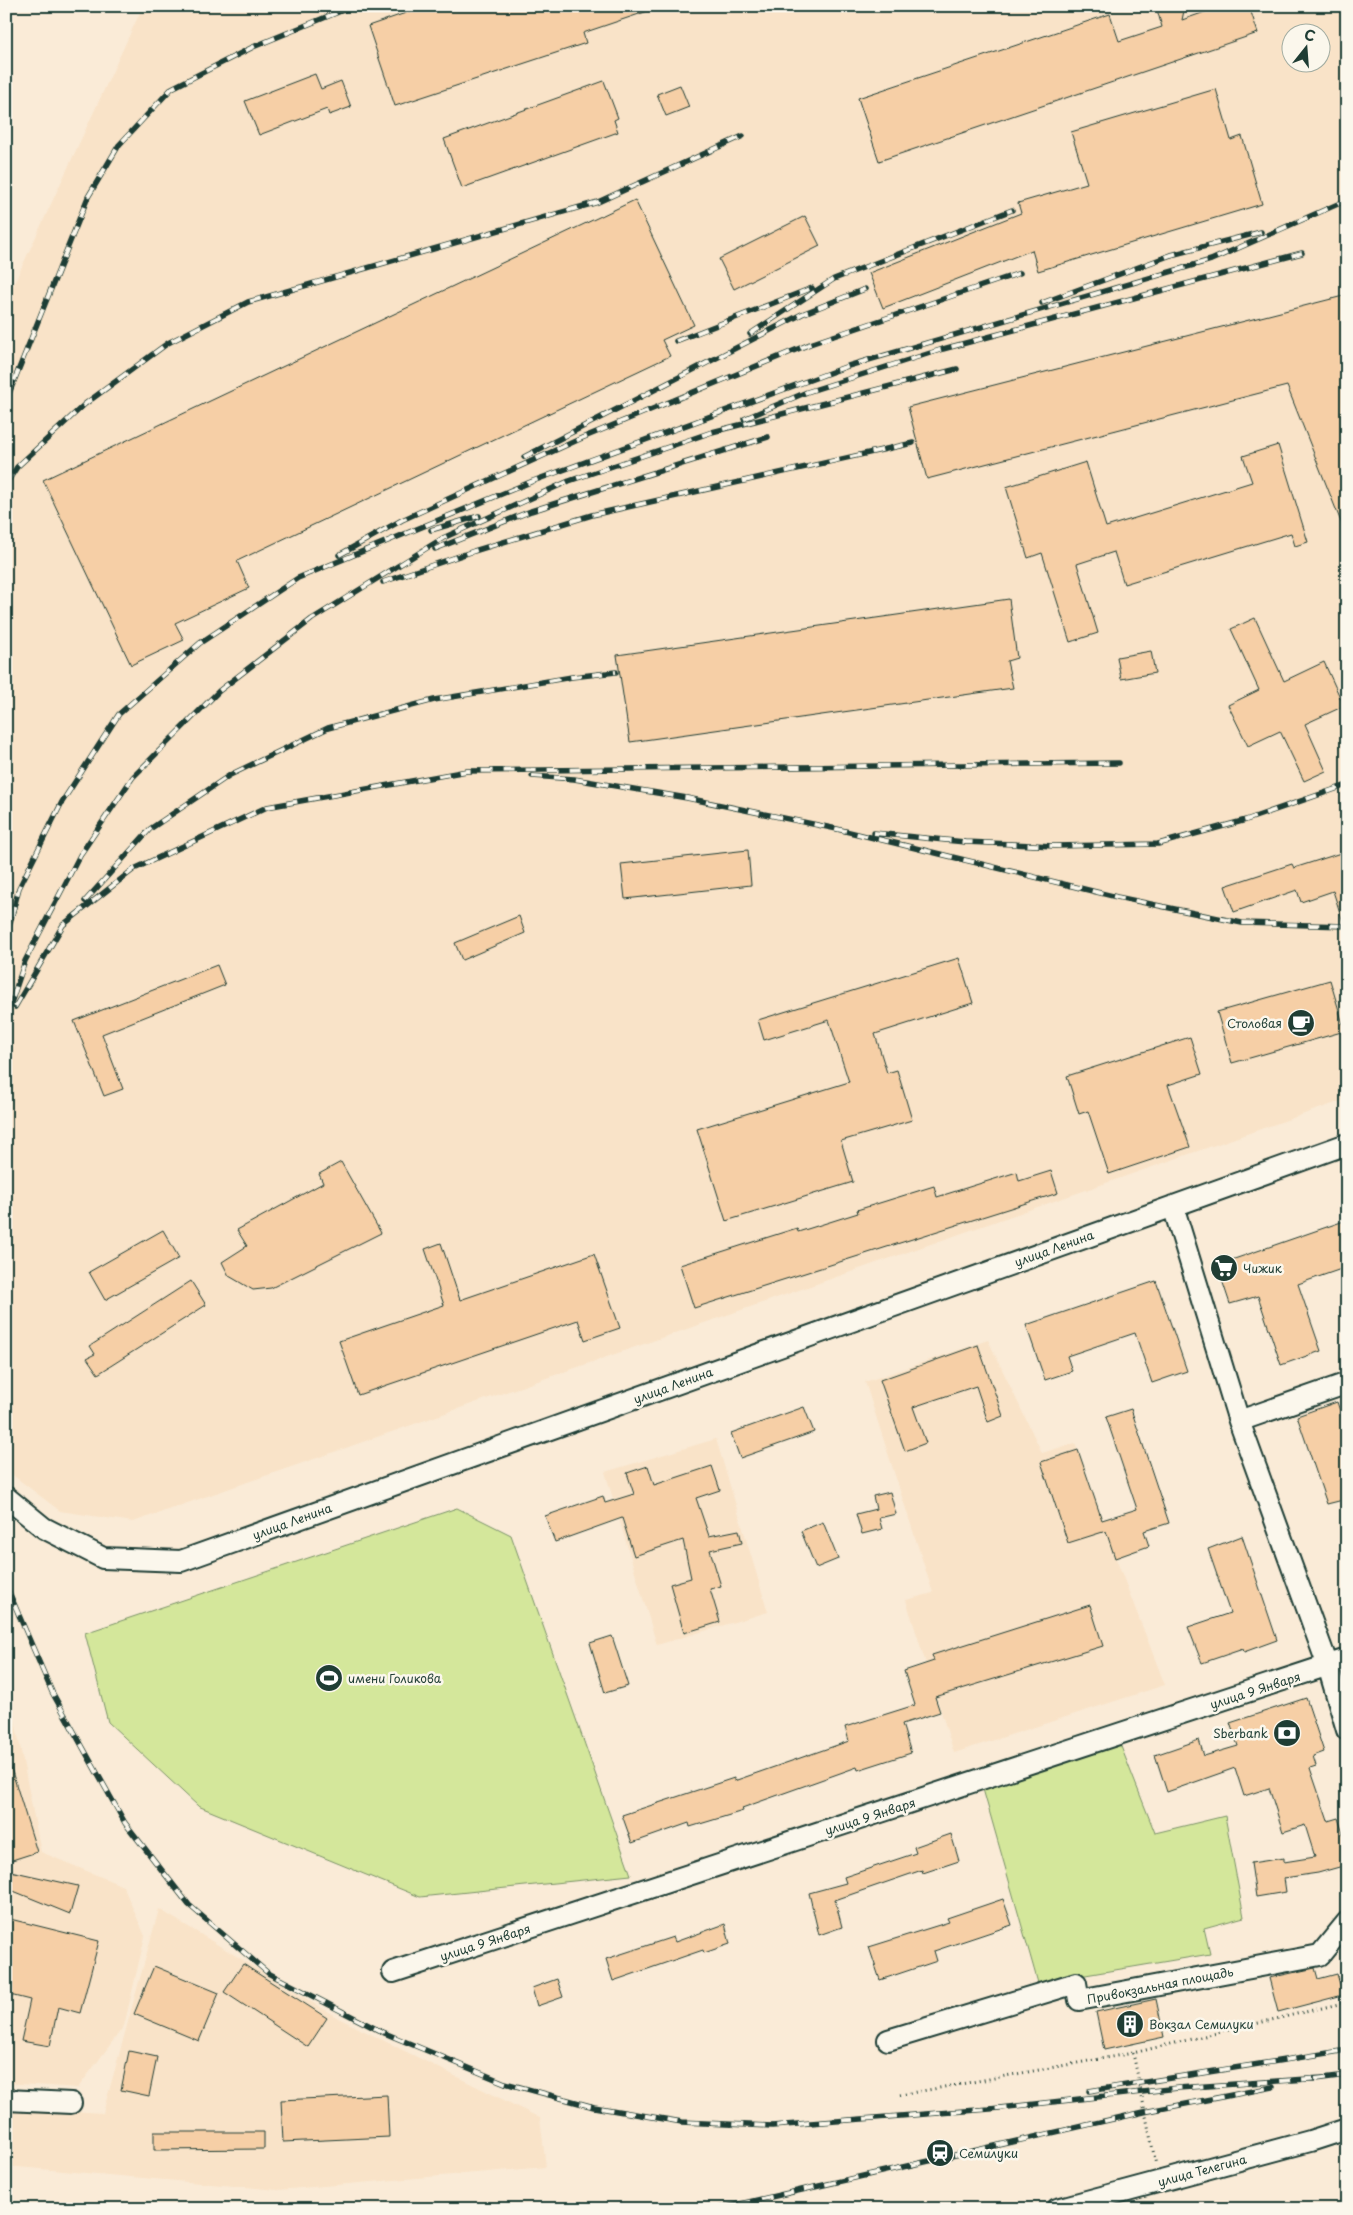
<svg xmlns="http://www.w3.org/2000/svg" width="1353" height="2215" font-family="'Playpen Sans',sans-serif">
<rect width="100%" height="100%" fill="#faebd7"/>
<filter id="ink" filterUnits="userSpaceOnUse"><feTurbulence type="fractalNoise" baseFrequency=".02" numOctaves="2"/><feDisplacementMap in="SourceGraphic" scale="10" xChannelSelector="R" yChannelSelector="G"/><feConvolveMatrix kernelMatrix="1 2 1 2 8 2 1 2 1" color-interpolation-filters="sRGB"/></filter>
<g filter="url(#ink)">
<path fill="#f9e3c8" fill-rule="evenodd" d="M143,6H1347V1099L133,1522L60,1511L6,1470V301ZM1290,32H1320V62H1290Z
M988,1340L1042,1453L1075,1443L1113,1551L1165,1685L954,1753L906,1600L933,1593L865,1382Z
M716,1439L768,1612L657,1645L605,1472Z
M6,1675L41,1852L123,1886L145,1936L124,2026L78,2088L6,2083Z
M159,1909L338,2018L540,2118L546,2167L278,2190L6,2166V2107L103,2113Z"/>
<path fill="#d4e79b" stroke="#7a9268" d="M457,1508L511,1535L631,1875L420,1897L198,1806L108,1722L85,1633Z
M1120,1744L1155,1833L1225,1816L1244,1917L1204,1928L1210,1954L1038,1983L983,1789Z"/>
<path fill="#f6cfa6" stroke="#1f3d34" d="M426,6H654V9L583,33L586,43L395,106L368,26Z
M1156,6H1185L1182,20L1222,6H1249L1258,33L879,161L858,98L1110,14L1119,41L1162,27Z
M315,74L321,89L341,81L351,107L329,115L327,109L259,135L245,101Z
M604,81L618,118L614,120L618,132L462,188L444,139Z
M680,85L689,107L666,116L657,94Z
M1216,89L1231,140L1242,136L1262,204L1038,271L1032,250L883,308L869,273L1021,213L1018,203L1087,183L1071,132Z
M635,200L694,325L662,340L670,356L237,561L249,588L175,623L184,640L131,665L43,480Z
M805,216L820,246L734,289L719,259Z
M1347,295V537L1287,386L927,479L908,407Z
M1278,445L1308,542L1295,546L1291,533L1124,584L1114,552L1077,564L1098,633L1070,642L1042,553L1028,558L1006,487L1086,462L1106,527L1252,482L1243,456Z
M1009,599L1017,658L1007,661L1013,688L630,742L617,655Z
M1255,618L1284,681L1324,662L1344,706L1305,724L1326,771L1304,781L1280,731L1248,746L1228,705L1259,690L1231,629Z
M1151,651L1155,673L1121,679L1117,657Z
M748,850L751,885L625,899L621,864Z
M1347,851V924L1344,925L1333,891L1301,902L1297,890L1234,912L1225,886L1292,864L1294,868Z
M519,916L525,933L462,960L455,943Z
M959,958L973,1003L875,1034L887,1073L897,1070L912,1120L841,1141L853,1182L726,1221L697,1129L849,1082L829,1020L764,1040L758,1020Z
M217,965L225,985L102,1034L123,1089L104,1096L74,1021Z
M1330,980L1345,1031L1232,1063L1217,1012Z
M1190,1037L1202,1074L1168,1085L1190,1147L1109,1174L1088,1111L1079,1114L1067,1076Z
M341,1162L381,1233L271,1288L253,1290L229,1276L222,1262L247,1246L237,1230L323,1183L319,1174Z
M1051,1171L1058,1193L694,1308L680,1265L797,1228L798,1232L858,1213L857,1210L934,1186L937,1197L1017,1172L1019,1181Z
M1347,1220V1267L1298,1284L1321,1351L1281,1365L1258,1296L1230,1304L1217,1265Z
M163,1230L179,1258L105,1300L89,1272Z
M441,1243L460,1300L594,1254L620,1328L585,1340L578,1320L358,1395L339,1341L444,1305L425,1249Z
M191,1281L206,1305L98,1374L87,1358L95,1354L90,1346Z
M1156,1281L1187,1371L1152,1383L1135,1333L1067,1356L1072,1371L1045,1380L1026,1325Z
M978,1345L1003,1416L988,1422L976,1386L913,1407L926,1443L905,1451L880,1380Z
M1337,1402L1347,1432V1499L1327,1504L1297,1416Z
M804,1407L814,1432L740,1458L731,1433Z
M1131,1409L1169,1523L1144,1531L1149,1546L1115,1558L1106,1531L1068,1543L1041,1462L1078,1450L1102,1520L1137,1509L1106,1417Z
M648,1466L654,1485L712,1466L720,1490L696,1498L709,1536L739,1530L742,1543L710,1550L721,1586L710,1589L720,1622L684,1633L670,1584L691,1578L683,1540L634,1556L622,1518L555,1542L545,1516L603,1496L605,1503L634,1494L627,1473Z
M890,1492L896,1514L879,1518L882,1529L862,1534L856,1514L876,1509L873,1496Z
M823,1522L838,1559L816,1568L801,1531Z
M1242,1536L1277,1640L1244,1652L1243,1649L1202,1663L1188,1627L1230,1613L1208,1549Z
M1090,1605L1103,1646L935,1697L940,1712L902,1724L911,1753L858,1770L857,1767L742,1808L743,1811L690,1827L689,1823L632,1843L622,1815L734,1778V1781L849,1741L845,1727L915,1705L904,1671L934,1661L932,1655Z
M612,1636L628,1686L605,1693L590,1643Z
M1306,1698L1324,1752L1313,1756L1316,1766L1310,1768L1328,1821L1338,1818L1347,1846V1860L1343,1866L1318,1873L1284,1878L1286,1892L1256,1897L1251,1863L1284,1858V1862L1315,1857L1305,1825L1283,1832L1269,1788L1244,1796L1235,1768L1167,1792L1155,1755L1199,1740L1204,1756L1238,1746L1230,1723Z
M6,1765H10L37,1852L6,1862Z
M951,1834L959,1861L923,1873L922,1870L835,1900L842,1927L819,1935L809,1893L846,1883L844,1877L916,1853L914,1847Z
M6,1870L78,1886L70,1914L6,1888Z
M1003,1899L1012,1925L934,1951L937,1961L880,1980L869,1947L949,1922L947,1918Z
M6,1918L99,1941L80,2013L58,2007L50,2046L21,2041L30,2000L6,1994Z
M725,1924L730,1944L704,1953L703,1950L613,1981L606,1959L673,1937L675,1942Z
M243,1964L327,2018L308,2047L224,1992Z
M154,1966L219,1993L199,2041L134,2014Z
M1315,1968L1318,1979L1337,1974L1343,1995L1278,2012L1269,1978Z
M557,1979L563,1997L537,2006L532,1988Z
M1156,1999L1164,2037L1104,2050L1096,2012Z
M129,2051L157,2057L149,2096L121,2090Z
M387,2095L389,2137L283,2142L281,2100Z
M154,2132H264V2149L154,2150Z"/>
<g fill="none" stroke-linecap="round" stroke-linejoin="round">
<g stroke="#1f3d34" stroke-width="24">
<path id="minor" d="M1173,1206L1239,1421L1328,1666L1347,1730
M1239,1421L1345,1384L1347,1382
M6,1497L44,1528L103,1558L181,1561L1347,1144
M393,1972L1347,1659
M888,2040L1076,1983L1079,2000L1320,1955L1347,1922
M6,2100L71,2103
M1057,2209L1310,2141L1347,2129"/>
</g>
<path stroke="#1f3d34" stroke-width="3" stroke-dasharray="1 4" stroke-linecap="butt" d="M1133,2053L1156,2165
M900,2095L1133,2053L1347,2002"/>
<use href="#minor" stroke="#fbf7ec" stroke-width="20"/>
<g stroke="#1f3d34" stroke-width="5.5">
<path id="rail" d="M1042,303L1171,255L1261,232
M750,334L834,279L1012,210
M676,341L812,288
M6,401L88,197L119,145L172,88L253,47L353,6
M744,419L807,392L943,349L1302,253
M524,457L802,314L865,289
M6,484L17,467L85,404L168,343L248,302L598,202L743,136
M431,530L479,516
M435,549L531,511L768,437
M339,555L402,520L582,438L810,344L1020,273
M383,582L474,551L592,515L913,443
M532,776L574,779L687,798L837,829L1117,897L1242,923L1347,926
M874,833L965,842L1055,846L1158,844L1246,820L1347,785
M85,901L150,829L230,775L328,728L434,700L572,677L616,672
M6,938L19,888L62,802L119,714L200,643L298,578L533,481L848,366L1211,260L1347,200
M15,1007L63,925L134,869L267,807L467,771L1119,763
M6,1018L25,961L80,855L133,777L219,691L312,619L443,538L569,481L712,432L957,369
M6,1585L52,1692L125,1823L189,1905L268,1973L382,2032L505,2083L594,2107L682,2122L772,2126L990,2109L1178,2088L1322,2078
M1315,2079L1347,2075
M1089,2091L1347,2050
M718,2209L1144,2112L1273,2087"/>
</g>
<use href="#rail" stroke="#fbf7ec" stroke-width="4" stroke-dasharray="11" stroke-linecap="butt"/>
</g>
</g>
<defs>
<g id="cafe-disc" transform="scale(1.4375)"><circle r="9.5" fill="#1f3d34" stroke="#fbf7ec"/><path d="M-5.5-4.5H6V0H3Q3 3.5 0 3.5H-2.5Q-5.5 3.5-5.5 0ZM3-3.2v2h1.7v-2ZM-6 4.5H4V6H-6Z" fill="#fff"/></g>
<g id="supermarket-disc" transform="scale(1.4375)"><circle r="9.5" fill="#1f3d34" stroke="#fbf7ec"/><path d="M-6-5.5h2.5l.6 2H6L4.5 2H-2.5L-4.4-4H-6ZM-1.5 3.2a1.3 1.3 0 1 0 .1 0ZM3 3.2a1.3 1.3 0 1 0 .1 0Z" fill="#fff"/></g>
<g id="stadium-disc" transform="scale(1.4375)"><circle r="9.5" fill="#1f3d34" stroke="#fbf7ec"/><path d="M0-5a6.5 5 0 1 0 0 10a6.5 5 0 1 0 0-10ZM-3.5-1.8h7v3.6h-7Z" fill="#fff"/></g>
<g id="bank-disc" transform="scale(1.4375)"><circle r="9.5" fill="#1f3d34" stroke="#fbf7ec"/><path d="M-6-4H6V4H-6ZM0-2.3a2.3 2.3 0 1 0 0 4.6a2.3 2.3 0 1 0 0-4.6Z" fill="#fff"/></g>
<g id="building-disc" transform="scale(1.4375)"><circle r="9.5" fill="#1f3d34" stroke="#fbf7ec"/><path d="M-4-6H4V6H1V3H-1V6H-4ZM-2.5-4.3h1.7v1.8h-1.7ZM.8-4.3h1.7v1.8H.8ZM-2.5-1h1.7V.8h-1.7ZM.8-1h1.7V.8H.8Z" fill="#fff"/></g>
<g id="station-disc" transform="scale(1.4375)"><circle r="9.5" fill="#1f3d34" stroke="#fbf7ec"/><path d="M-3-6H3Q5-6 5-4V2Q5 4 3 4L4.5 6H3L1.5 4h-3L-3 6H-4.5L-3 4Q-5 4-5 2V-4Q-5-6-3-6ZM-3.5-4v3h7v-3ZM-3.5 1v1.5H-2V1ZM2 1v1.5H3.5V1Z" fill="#fff"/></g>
</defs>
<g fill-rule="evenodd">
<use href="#cafe-disc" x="1301" y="1023"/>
<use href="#supermarket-disc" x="1224" y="1268"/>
<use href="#stadium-disc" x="329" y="1678"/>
<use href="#bank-disc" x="1287" y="1733"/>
<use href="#building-disc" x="1130" y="2024"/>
<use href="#station-disc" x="940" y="2153"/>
</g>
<g text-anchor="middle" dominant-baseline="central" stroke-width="5" stroke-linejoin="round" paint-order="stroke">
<g font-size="12" fill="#1f3d34" stroke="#fbf7ec" text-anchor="start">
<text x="1282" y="1023" text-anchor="end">Столовая</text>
<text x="1243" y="1268">Чижик</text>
<text x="348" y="1678">имени Голикова</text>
<text x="1268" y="1733" text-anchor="end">Sberbank</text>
<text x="1149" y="2024">Вокзал Семилуки</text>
<text x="959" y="2153">Семилуки</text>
</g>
<g font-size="12" fill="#1f3d34" stroke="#fbf7ec">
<text transform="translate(1054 1248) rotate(-20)">улица Ленина</text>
<text transform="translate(673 1385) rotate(-20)">улица Ленина</text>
<text transform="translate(292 1521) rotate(-20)">улица Ленина</text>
<text transform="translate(1255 1690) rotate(-18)">улица 9 Января</text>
<text transform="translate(870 1816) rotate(-18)">улица 9 Января</text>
<text transform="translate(485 1942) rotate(-18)">улица 9 Января</text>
<text transform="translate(1160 1985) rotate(-11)">Привокзальная площадь</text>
<text transform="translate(1202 2170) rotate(-15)">улица Телегина</text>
</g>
</g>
<rect width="1353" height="2215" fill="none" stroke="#fbf7ec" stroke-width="25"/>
<rect x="12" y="12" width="1328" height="2190" fill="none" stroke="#1f3d34" stroke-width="2" filter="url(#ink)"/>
<g transform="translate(1306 48) rotate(17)"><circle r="24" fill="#fbf7ec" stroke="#a3ada2"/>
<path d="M0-4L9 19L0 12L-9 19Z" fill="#1f3d34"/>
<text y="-8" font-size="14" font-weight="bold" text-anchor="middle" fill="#1f3d34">С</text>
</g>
</svg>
